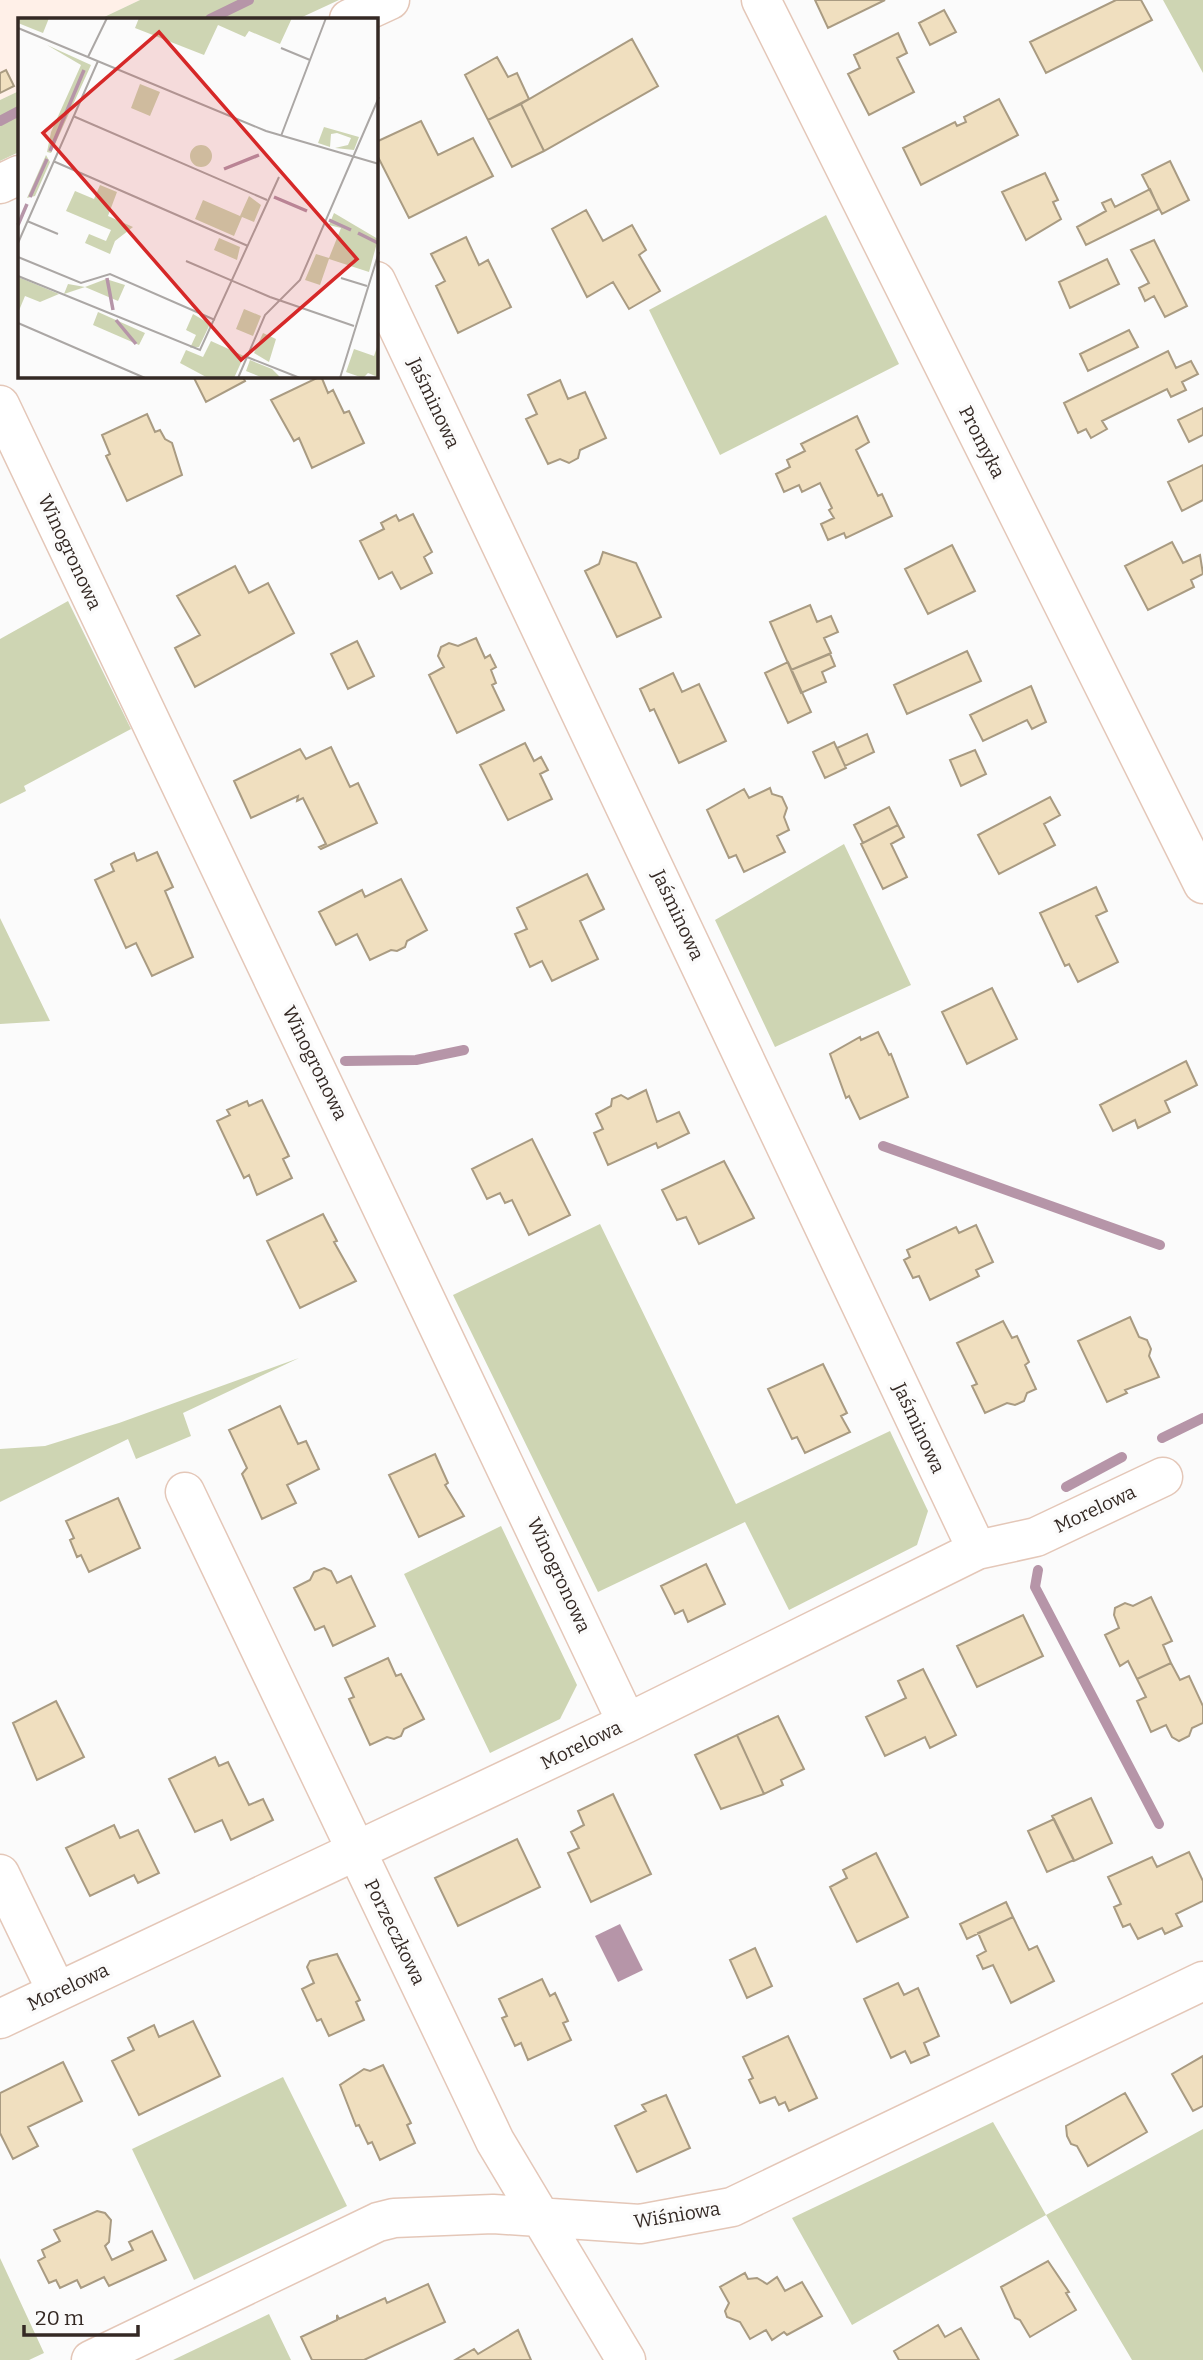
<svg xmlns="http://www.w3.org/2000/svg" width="1203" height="2360" font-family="Bitter,serif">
<rect width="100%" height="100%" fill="#fbfbfb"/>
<path fill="#fff0e8" d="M0,0H140L100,19H19V91L0,100Z"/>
<path fill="#ced5b3" d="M140,0H339L298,19H100Z
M1163,0H1203V73Z
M19,91V152L0,161V100Z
M826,215L899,364L720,455L649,310Z
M68,601L131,729L24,786L26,791L0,804V639Z
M844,844L911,985L775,1047L715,920Z
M0,918L50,1021L0,1024Z
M600,1224L736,1504L890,1431L928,1511L917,1545L789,1610L745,1522L598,1592L453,1295Z
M299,1358L183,1413L191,1436L136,1459L128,1439L0,1502V1449L45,1446L119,1423Z
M501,1526L577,1685L560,1719L490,1753L404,1574Z
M283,2077L347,2206L194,2280L132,2149Z
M993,2122L1046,2215L1203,2129V2360H1132L1046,2215L852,2325L792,2218Z
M0,2258L44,2353L29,2360H0Z
M269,2314L291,2360H173Z"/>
<path fill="#b695a8" d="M620,1924L643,1970L618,1982L595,1936Z"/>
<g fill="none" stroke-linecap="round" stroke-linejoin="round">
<path stroke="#b695a8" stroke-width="10" d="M210,19L249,0
M0,121L19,111
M345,1061L416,1060L464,1050
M883,1146L1160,1245
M1162,1438L1203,1418
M1066,1487L1122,1457
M1038,1570L1035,1587L1159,1824"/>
</g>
<path fill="#f0dfbf" stroke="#a99b82" stroke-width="2" d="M815,0H885L828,28Z
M1116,0H1141L1152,20L1046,73L1030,42Z
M944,10L956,32L930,45L919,23Z
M898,33L907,53L897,58L914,92L869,115L848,74L860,68L854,55Z
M632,39L658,86L544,151L521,104Z
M497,57L508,77L517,73L529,99L488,120L465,75Z
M6,70L14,86L0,93V73Z
M999,99L1018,135L921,185L903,148L955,122L957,126L966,122L964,117Z
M521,104L544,151L512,167L488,120Z
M421,121L438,155L473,138L493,176L409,218L376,153V142Z
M1170,161L1189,200L1162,214L1142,175Z
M1045,173L1058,200L1053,202L1061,219L1026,240L1002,192Z
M1150,189L1159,209L1086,245L1077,227L1106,211L1102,203L1111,199L1115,207Z
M586,210L603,241L632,225L646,250L639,255L660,291L629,309L613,282L587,297L552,229Z
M466,237L479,265L488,260L511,307L458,333L436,286L445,281L431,254Z
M1154,240L1187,306L1165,317L1154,296L1145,301L1139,288L1149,283L1131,250Z
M1107,259L1119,284L1070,308L1059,282Z
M1129,330L1138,347L1088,371L1080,354Z
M1168,351L1176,368L1191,361L1198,374L1182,382L1186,390L1171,397L1167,389L1102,421L1107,429L1091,438L1086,429L1078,433L1064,403Z
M193,376H242L245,381L206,402Z
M321,376L328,393L333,390L344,413L349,411L364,443L312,468L299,438L294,441L271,400Z
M560,380L568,399L585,392L606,438L580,450L578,458L569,463L560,459L548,464L526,419L537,414L528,395Z
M1203,408V435L1189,442L1178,420Z
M147,414L155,432L160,430L165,439L172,443L182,475L127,501L106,456L110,454L102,435Z
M857,416L869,442L856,450L878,496L882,494L892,516L846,538L844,533L828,540L821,524L834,518L829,510L832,508L820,483L802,492L799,485L784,492L776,474L790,467L787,460L805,451L801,444Z
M1203,465V500L1182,511L1168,482Z
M413,514L432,552L424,557L432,573L401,589L392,572L379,579L360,541L384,529L381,523L396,515L399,521Z
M1172,542L1183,563L1200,555L1203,574L1191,580L1194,587L1148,610L1125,566Z
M952,545L975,591L928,614L905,569Z
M603,552L636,563L661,617L617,637L585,571L599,564Z
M235,566L249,593L268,583L294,633L195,687L175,648L200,635L177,596Z
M810,605L817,622L831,616L838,632L824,638L831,653L791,670L770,622Z
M476,638L485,658L490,655L496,667L491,670L496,683L492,685L504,710L457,733L429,675L444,667L438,656L441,647L449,643L458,646Z
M357,641L374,676L348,689L331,654Z
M967,651L981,681L907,714L894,685Z
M830,654L835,666L822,672L826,682L801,693L791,670Z
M788,662L811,712L788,723L765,673Z
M673,673L682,692L699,684L726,741L679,763L654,709L650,711L640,689Z
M1031,686L1046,722L1032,729L1027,720L983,741L970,715Z
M867,734L874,752L845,766L837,748Z
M834,742L846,768L825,778L813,752Z
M525,743L534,761L541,757L548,770L540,774L552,799L508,820L480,765Z
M331,747L350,787L358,783L377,823L321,849L319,847L326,844L303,798L297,801L298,796L251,818L234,781L300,749L306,759Z
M975,750L986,774L961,786L950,760Z
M770,788L772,794L782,797L787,808L784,817L789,830L777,836L785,852L744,872L736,855L729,858L707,810L744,789L749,798Z
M1050,797L1060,815L1044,824L1055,845L999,874L978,835Z
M889,807L898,825L863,843L854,825Z
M898,825L904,837L891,844L907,877L883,889L861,844Z
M157,852L173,887L165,891L193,957L152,976L136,943L126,948L95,880L114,871L111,864L114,862L134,853L137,861Z
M587,874L604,909L580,921L598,959L552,981L542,961L530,967L515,934L527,929L517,908Z
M401,879L427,930L407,941L405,947L397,951L391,950L370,960L357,934L336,945L319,912L362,890L365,897Z
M1096,887L1107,911L1096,916L1118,962L1078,982L1069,964L1065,966L1040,913Z
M992,988L1017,1039L967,1064L942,1012Z
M878,1032L889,1055L891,1054L908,1097L860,1119L849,1096L846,1098L830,1054L860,1037L861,1040Z
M1186,1061L1197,1085L1165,1101L1170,1112L1138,1128L1135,1120L1113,1131L1100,1105Z
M646,1090L657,1122L679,1112L689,1133L658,1148L656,1143L608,1165L594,1133L603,1129L596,1114L611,1106L612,1099L621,1095L628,1099Z
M262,1100L289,1156L283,1159L292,1178L257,1195L249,1175L244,1178L217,1121L230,1115L227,1110L247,1101L249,1106Z
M532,1139L570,1215L529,1235L512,1200L505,1203L500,1193L487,1199L472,1169Z
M724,1161L754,1218L699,1244L686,1217L677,1220L662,1190Z
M323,1214L337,1241L334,1242L356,1281L300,1308L267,1241Z
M976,1225L993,1262L976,1270L979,1276L930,1300L919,1276L913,1278L904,1260L910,1257L907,1250L956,1227L959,1233Z
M1130,1317L1139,1337L1147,1340L1151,1349L1149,1356L1159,1377L1125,1390L1127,1393L1107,1402L1078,1341Z
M1003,1321L1012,1338L1017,1336L1029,1362L1025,1365L1036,1389L1027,1393L1024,1401L1015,1405L1007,1403L985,1413L972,1386L977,1384L957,1343Z
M823,1364L847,1413L841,1416L850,1432L805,1453L797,1437L792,1439L768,1389Z
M280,1406L298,1444L306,1441L319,1469L287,1485L296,1503L262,1519L242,1474L247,1468L229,1430Z
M435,1454L448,1483L445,1485L464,1516L419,1537L389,1475Z
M118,1498L140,1548L89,1572L81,1555L77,1557L70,1540L74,1538L66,1521Z
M706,1564L725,1604L688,1622L683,1610L675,1614L661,1586Z
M324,1568L331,1571L337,1583L351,1576L375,1626L333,1646L324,1626L315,1630L294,1588L310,1580L314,1572Z
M1151,1597L1172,1641L1163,1645L1171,1663L1137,1679L1128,1661L1120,1666L1105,1635L1119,1628L1114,1615L1115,1608L1125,1603L1133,1606Z
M1023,1615L1043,1656L977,1687L957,1646Z
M388,1658L396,1676L401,1674L424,1719L404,1729L401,1736L394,1739L387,1737L370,1745L349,1699L354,1697L345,1678Z
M1171,1663L1180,1680L1189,1676L1203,1706V1723L1192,1728L1189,1736L1179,1741L1172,1737L1166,1725L1151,1732L1137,1701L1146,1697L1137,1679Z
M923,1669L956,1735L930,1748L925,1737L885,1756L866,1717L906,1698L898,1681Z
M56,1701L84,1757L37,1780L13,1723Z
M778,1716L804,1769L781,1780L783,1785L764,1794L737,1735Z
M737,1735L764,1794L721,1809L695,1755Z
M215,1757L219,1766L228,1762L249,1805L263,1799L273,1820L231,1840L222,1820L195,1832L169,1779Z
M613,1794L651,1874L591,1902L568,1853L579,1848L571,1832L584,1825L578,1811Z
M1091,1798L1112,1843L1074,1861L1052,1816Z
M1054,1819L1074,1860L1047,1872L1028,1831Z
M114,1825L120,1838L138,1830L159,1873L138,1883L134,1875L90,1896L66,1848Z
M517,1839L540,1887L458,1926L435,1878Z
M1189,1852L1203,1881V1901L1176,1914L1182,1926L1165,1934L1162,1928L1138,1939L1130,1924L1123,1927L1114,1907L1121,1904L1108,1877L1152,1857L1157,1867Z
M876,1853L908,1917L857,1942L830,1887L847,1878L843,1870Z
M1006,1902L1013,1917L967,1939L960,1924Z
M1013,1917L1029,1950L1037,1946L1054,1981L1011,2003L993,1965L983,1969L977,1956L986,1951L978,1933Z
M755,1948L772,1986L747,1998L730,1960Z
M337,1954L360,2000L356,2002L364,2020L329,2036L321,2019L317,2021L302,1989L314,1983L307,1967L310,1961Z
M542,1979L550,1996L555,1993L568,2021L563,2023L571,2040L528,2060L521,2043L515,2046L502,2018L507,2016L499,1999Z
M898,1983L904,1995L918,1988L939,2036L924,2043L929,2055L911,2063L905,2051L891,2058L864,1999Z
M193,2021L220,2076L139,2115L112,2061L134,2050L128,2038L154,2025L159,2037Z
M788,2036L817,2098L789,2111L785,2102L779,2105L775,2097L760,2103L749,2080L753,2078L743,2057Z
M1203,2056V2106L1193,2111L1172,2074Z
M63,2062L82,2101L28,2127L38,2146L13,2159L0,2133V2093Z
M383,2065L411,2123L407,2125L415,2143L380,2160L372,2142L368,2144L359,2125L356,2126L340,2085L364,2069L370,2071Z
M1125,2093L1147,2132L1088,2166L1077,2146L1071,2144L1067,2136L1066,2126Z
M666,2095L690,2148L637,2172L615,2126L646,2111L642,2105Z
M97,2211L105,2213L111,2220L109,2242L105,2246L112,2260L133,2250L129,2242L152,2231L166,2260L109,2286L104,2277L81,2288L77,2280L60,2288L56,2280L49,2283L38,2261L45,2257L42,2250L60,2241L54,2230Z
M1048,2261L1069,2292L1066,2293L1076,2310L1030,2337L1020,2320L1015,2318L1001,2287Z
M745,2273L748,2279L757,2278L767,2284L777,2277L785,2291L802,2282L822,2316L787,2335L784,2332L772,2340L766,2330L750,2339L740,2322L727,2317L725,2311L729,2303L720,2287Z
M428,2284L445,2322L364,2360H312L301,2337L337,2320V2315L339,2319L385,2298L387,2303Z
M938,2325L945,2337L961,2328L979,2360H899L894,2351Z
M518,2330L531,2360H455L474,2349L478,2354Z"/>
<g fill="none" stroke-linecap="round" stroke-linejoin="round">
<g stroke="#e4c7b8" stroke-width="41">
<path id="street" d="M349,19L390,0
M0,184L19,175
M376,281L977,1550
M0,405L627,1723
M185,1492L495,2141L626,2360
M0,1874L57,1992
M0,2019L627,1723L977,1550L1036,1537L1163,1477
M91,2360L378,2222L394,2218L493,2214L640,2224L732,2207L1203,1981"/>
</g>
<g stroke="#e4c7b8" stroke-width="41">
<path id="secondary" d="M761,0L1203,884"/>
</g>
<use href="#street" stroke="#fff" stroke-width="38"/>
<use href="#secondary" stroke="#fff" stroke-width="38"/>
</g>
<g text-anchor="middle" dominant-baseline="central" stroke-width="7" stroke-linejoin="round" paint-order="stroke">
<g font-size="19" fill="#342924" stroke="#fbfbfb">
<text transform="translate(434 403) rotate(65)">Jaśminowa</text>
<text transform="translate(982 442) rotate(63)">Promyka</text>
<text transform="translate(70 552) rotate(65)">Winogronowa</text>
<text transform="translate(678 915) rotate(65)">Jaśminowa</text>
<text transform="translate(315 1063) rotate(64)">Winogronowa</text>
<text transform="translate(919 1428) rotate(65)">Jaśminowa</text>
<text transform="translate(1095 1509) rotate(-25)">Morelowa</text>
<text transform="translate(559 1575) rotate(65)">Winogronowa</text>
<text transform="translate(581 1745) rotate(-26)">Morelowa</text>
<text transform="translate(395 1932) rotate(64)">Porzeczkowa</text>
<text transform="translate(68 1987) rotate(-25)">Morelowa</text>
<text transform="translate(677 2215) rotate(-9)">Wiśniowa</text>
</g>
</g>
<g transform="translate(18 18)">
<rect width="360" height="360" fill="#fbfbfb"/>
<path d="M0,0H31L25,15L0,5ZM121,0H274L262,26L231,13L227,19L200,7L186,37L117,10ZM29,27L73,47L33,135L29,134L33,114L63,47ZM122,66L142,74L132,98L113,90ZM306,109L341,119L336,132L317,130L330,127L333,120L319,115L313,116L312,129L300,125ZM172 138a11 11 0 1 1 22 0a11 11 0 1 1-22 0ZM28,137L32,144L17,178L9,180ZM82,167L99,174L90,198L115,209L97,223L92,236L67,225L71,216L88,223L93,212L48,193L57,173L76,181ZM231,178L243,187L236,204L224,199L216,218L177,201L185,182L222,198ZM316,195L360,221L351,254L311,241L302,267L287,262L298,236L311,240L323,210L311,207ZM201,220L222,229L219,242L196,232ZM0,259L41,276L22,284L7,278L0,295ZM88,261L107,267L100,283L67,269L46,276L50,266L67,269ZM226,291L243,298L235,318L218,311ZM80,294L127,315L121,327L75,307ZM175,296L192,306L181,329L172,330L178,317L168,312ZM245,315L258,321L251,344L236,335ZM193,323L226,338L216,360H190L162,345L168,332L185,339ZM360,326V359L350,355L345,360L328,354L336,331L356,338ZM232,342L254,351L263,360H245L228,353Z" fill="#ced5b3"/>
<path fill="none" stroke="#b695a8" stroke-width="3.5" d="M32,133L66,52M206,151L241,137M12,179L29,141M256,179L289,193M311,202L333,212M0,207L9,186M340,215L360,225M89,260L95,292M98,302L118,326"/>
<path fill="none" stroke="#aba7a5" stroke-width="2" d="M0,10L248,113L361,146M263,30L292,42M70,39L89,0M55,98L249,182M263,118L308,0M35,143L230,228M9,203L40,216M0,225L80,43M0,239L63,265L92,256L197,302M168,243L252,279L336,308M0,258L182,332L261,159M323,260L349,268M0,305L127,360M229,339L282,360M220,360L247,297L282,262L361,79M322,360L361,234"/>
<path fill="#d62828" fill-opacity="0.15" stroke="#d62828" stroke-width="3.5" d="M141,14L339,241L223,342L25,115Z"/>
<rect width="360" height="360" fill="none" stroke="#342924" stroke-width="3.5"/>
</g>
<path d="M24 2325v10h114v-10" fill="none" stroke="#342924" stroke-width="3.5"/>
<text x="35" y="2325" font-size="21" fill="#342924" stroke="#fbfbfb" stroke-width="5" paint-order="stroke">20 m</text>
</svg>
